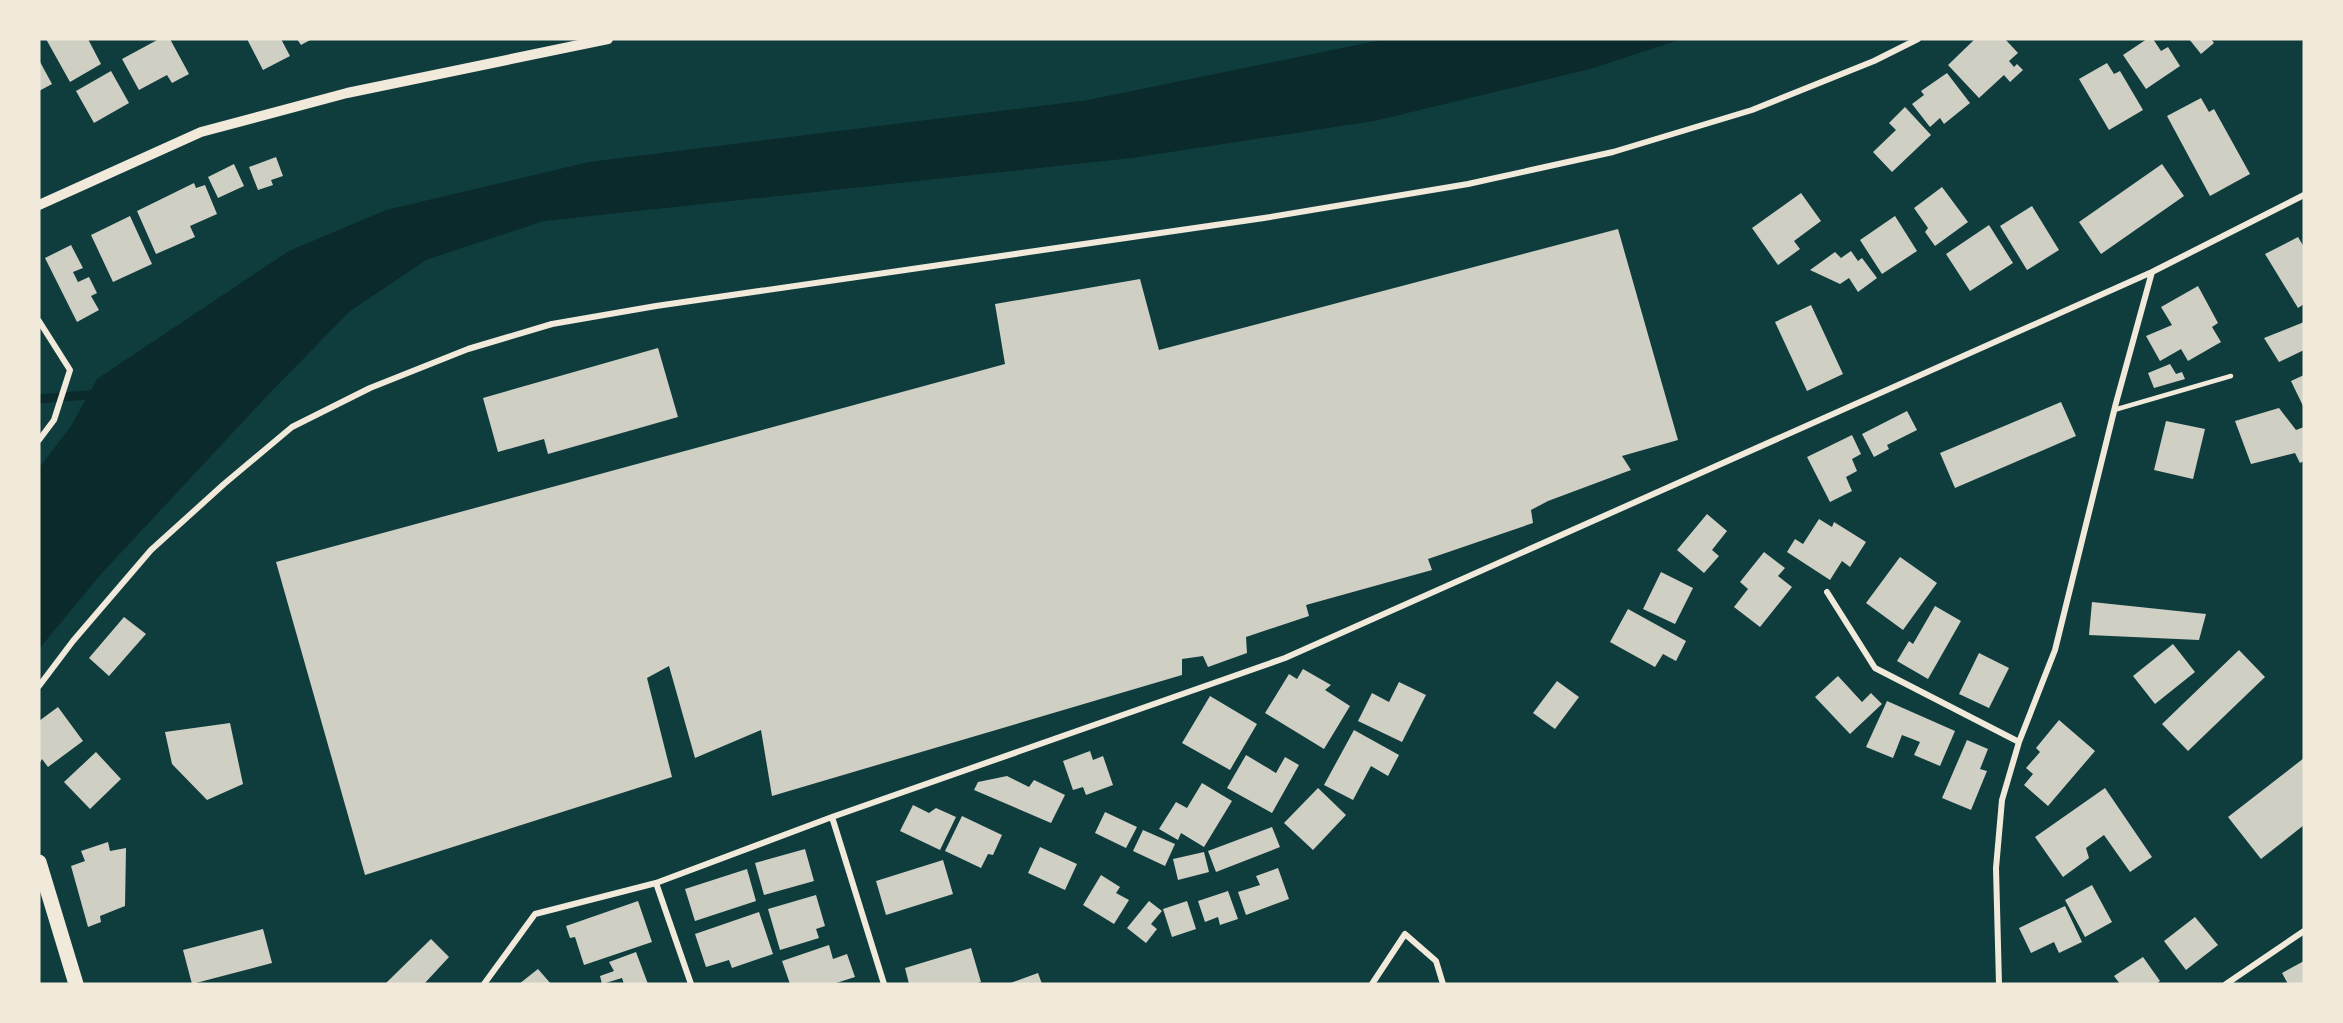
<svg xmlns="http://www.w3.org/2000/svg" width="2343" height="1023" font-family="Overpass,sans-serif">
<rect width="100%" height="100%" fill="#0f3d3e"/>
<path fill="#0a2a2b" d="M1386,39H1682L1590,69L1374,121L1132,158L544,221L426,260L349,312L266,397L102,573L39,649V468L71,426L97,379L289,251L386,210L589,162L1088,100Z"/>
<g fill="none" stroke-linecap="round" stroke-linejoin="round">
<path stroke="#0a2a2b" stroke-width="9" d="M39,399L99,394"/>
</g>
<path fill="#cfcfc3" d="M46,39H88L101,64L70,82Z
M159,39H170L189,74L172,83L167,75L139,90L122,59Z
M247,39H281L290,56L263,70Z
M297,39H312L301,45Z
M1975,39H2005L2018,53L2009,61L2014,67L2017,64L2023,70L2010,82L2004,75L1979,98L1948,65Z
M2147,39H2153L2161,51L2168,47L2180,66L2146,89L2123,55Z
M2189,39H2211L2214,43L2201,54Z
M39,60L52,84L39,91Z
M2107,63L2114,74L2120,71L2143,110L2109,130L2079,79Z
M111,71L129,103L94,123L76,91Z
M1947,73L1970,103L1944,124L1940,118L1930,127L1912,104L1924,95L1921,91Z
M2201,98L2209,112L2214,109L2250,174L2210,196L2167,116Z
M1905,107L1931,135L1892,172L1873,152L1896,130L1889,123Z
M276,157L283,176L271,180L273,185L258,190L249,167Z
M234,164L244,186L218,198L208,177Z
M2162,164L2184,196L2101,254L2079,222Z
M194,183L196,188L205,185L217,214L190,226L195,237L156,254L137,211Z
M1942,187L1968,222L1935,246L1925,232L1928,228L1914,208Z
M1801,193L1821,221L1794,241L1800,249L1778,265L1752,228Z
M2032,206L2059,250L2027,270L2000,226Z
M130,216L152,264L113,282L91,235Z
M1895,216L1917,251L1882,274L1860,240Z
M1989,225L2013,263L1970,291L1946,254Z
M1618,229L1678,440L1622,456L1631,470L1548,501L1531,510L1533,523L1428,559L1432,570L1306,605L1309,616L1246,637L1247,653L1208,667L1203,656L1182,659V675L772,796L761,730L695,758L669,666L647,678L672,777L365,875L276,562L1005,364L995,304L1140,279L1159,350Z
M2298,237L2304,247V304L2298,308L2265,254Z
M71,245L83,268L73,272L78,282L89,277L97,293L91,296L99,310L77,322L45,258Z
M1851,251L1858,261L1862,258L1877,278L1858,292L1849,278L1840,284L1810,270L1835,252L1841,258Z
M2198,286L2218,323L2212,327L2221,342L2188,361L2181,349L2160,361L2146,336L2172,325L2161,307Z
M1811,305L1843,374L1807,391L1775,322Z
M2304,322V350L2279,362L2264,338Z
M658,348L678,417L548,454L544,439L498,452L483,398Z
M2170,364L2176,374L2182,372L2185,379L2154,388L2148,373Z
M2304,375V408L2291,381Z
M2061,402L2076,436L1955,488L1940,453Z
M2279,408L2296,430L2304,427V461L2300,463L2295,453L2251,464L2235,421Z
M1907,411L1917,430L1887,445L1889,449L1874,457L1862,434Z
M2166,421L2205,429L2193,479L2154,470Z
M1852,435L1861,454L1852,459L1857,471L1846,477L1852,491L1830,502L1807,457Z
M1707,514L1727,531L1712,550L1719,556L1704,573L1677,550Z
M1819,519L1832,527L1834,522L1866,542L1850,567L1842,561L1830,580L1787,552L1795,539L1803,544Z
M1764,552L1785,568L1778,576L1792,587L1760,627L1734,607L1748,589L1740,582Z
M1900,557L1937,583L1903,630L1866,603Z
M1661,572L1693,588L1675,624L1643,609Z
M2092,602L2206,614L2199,640L2089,635Z
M1935,606L1961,621L1928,679L1897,661L1909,641L1913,644Z
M1628,609L1686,641L1676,661L1663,654L1655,667L1610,642Z
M124,617L146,634L109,676L89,658Z
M2173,644L2195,672L2155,704L2133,676Z
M2239,650L2265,677L2188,751L2162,724Z
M1979,653L2009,668L1989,708L1959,694Z
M1303,669L1331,685L1325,690L1350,706L1324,749L1265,713L1289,674L1297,679Z
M1838,676L1862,702L1871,693L1882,704L1850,734L1815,697Z
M1557,681L1579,697L1555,729L1533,713Z
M1399,682L1426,695L1402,742L1358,721L1372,693L1389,702Z
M1210,696L1257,724L1230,770L1182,743Z
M1887,701L1955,731L1940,766L1914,755L1920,742L1902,735L1893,758L1866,747Z
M58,707L83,741L48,767L42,759L39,764V721Z
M2059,720L2095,751L2048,806L2024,785L2033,774L2026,768L2040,752L2036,748Z
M230,723L243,784L207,800L172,764L165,732Z
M1354,730L1399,755L1388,776L1371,766L1353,800L1324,785Z
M1967,740L1988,749L1980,769L1987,771L1971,810L1942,798Z
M1090,751L1093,760L1103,756L1113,785L1086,795L1083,787L1073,790L1063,761Z
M96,752L121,779L90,809L64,782Z
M1246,755L1276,773L1285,757L1299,765L1272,813L1227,788Z
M2304,758V825L2261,859L2228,817Z
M1007,776L1029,787L1034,780L1065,795L1051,823L974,790L978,782Z
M1202,783L1232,801L1204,847L1181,833L1178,840L1159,829L1176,802L1187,808Z
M1318,788L1346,815L1313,850L1284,823Z
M2105,788L2152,857L2130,872L2104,835L2086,848L2089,858L2063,877L2035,837Z
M913,805L929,813L936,808L956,817L940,850L900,831Z
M1105,812L1137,827L1126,848L1095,833Z
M962,816L1002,835L993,855L988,854L981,868L945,851Z
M1272,827L1280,847L1216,872L1208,851Z
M1143,830L1175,844L1165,866L1133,851Z
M108,842L110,851L126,848L125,906L100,916L101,922L88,927L71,866L85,861L81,851Z
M1040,847L1077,864L1065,890L1028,873Z
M805,849L814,881L764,895L755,863Z
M1204,852L1209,872L1178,880L1173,859Z
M943,860L953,894L886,915L876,881Z
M1278,868L1289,899L1246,915L1238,892L1260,885L1256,876Z
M747,869L756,901L695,921L685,889Z
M1101,875L1120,887L1116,893L1129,900L1114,924L1083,905Z
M2092,885L2112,922L2085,937L2065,900Z
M1228,891L1238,919L1220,925L1218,917L1205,922L1198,901Z
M816,895L825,926L816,929L819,938L780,950L768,909Z
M638,901L652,942L584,965L575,937L570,938L566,926Z
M1149,901L1162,911L1151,924L1157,929L1146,943L1127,928Z
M1187,901L1196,929L1172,937L1163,909Z
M2065,906L2082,942L2059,953L2054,942L2031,953L2019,928Z
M759,912L773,954L732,968L729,960L706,967L695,934Z
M2195,917L2218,945L2186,970L2164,941Z
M263,929L272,963L192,984L183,950Z
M431,939L449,957L424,984H385Z
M829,945L833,959L847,954L855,977L833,984H790L782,961Z
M971,948L981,982L974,984H909L905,968Z
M636,952L648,984H624L622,978L602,984L600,976L614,971L609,962Z
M2143,957L2160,981L2156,984H2120L2114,976Z
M2304,961V984H2288L2282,973Z
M538,969L551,984H519Z
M1038,973L1042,984H1008Z"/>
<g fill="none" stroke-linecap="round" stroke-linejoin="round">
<path stroke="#f1e9da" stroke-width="4.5" d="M2114,410L2231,376"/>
<path stroke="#f1e9da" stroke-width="6" d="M39,321L70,370L54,420L39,440
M1827,592L1875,668L2019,742
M39,686L73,641L151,550L224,484L292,427L370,388L468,349L552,324L656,306L1264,218L1468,184L1613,152L1752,110L1874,61L1918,39
M832,817L884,984
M656,883L691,984
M484,984L535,914L656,883L832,817L1285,658L2152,272L2304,195
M1372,984L1405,934L1436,961L1443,984
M1999,984L1996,868L2002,800L2019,742L2055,650L2116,403L2152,272
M2226,984L2304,931"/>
<path stroke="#f1e9da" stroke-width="10" d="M39,205L201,132L347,93L608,39"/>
<path stroke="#f1e9da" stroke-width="15" d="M39,862L76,984"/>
</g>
<rect width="2343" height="1023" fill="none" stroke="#f1e9da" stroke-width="81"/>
</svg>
